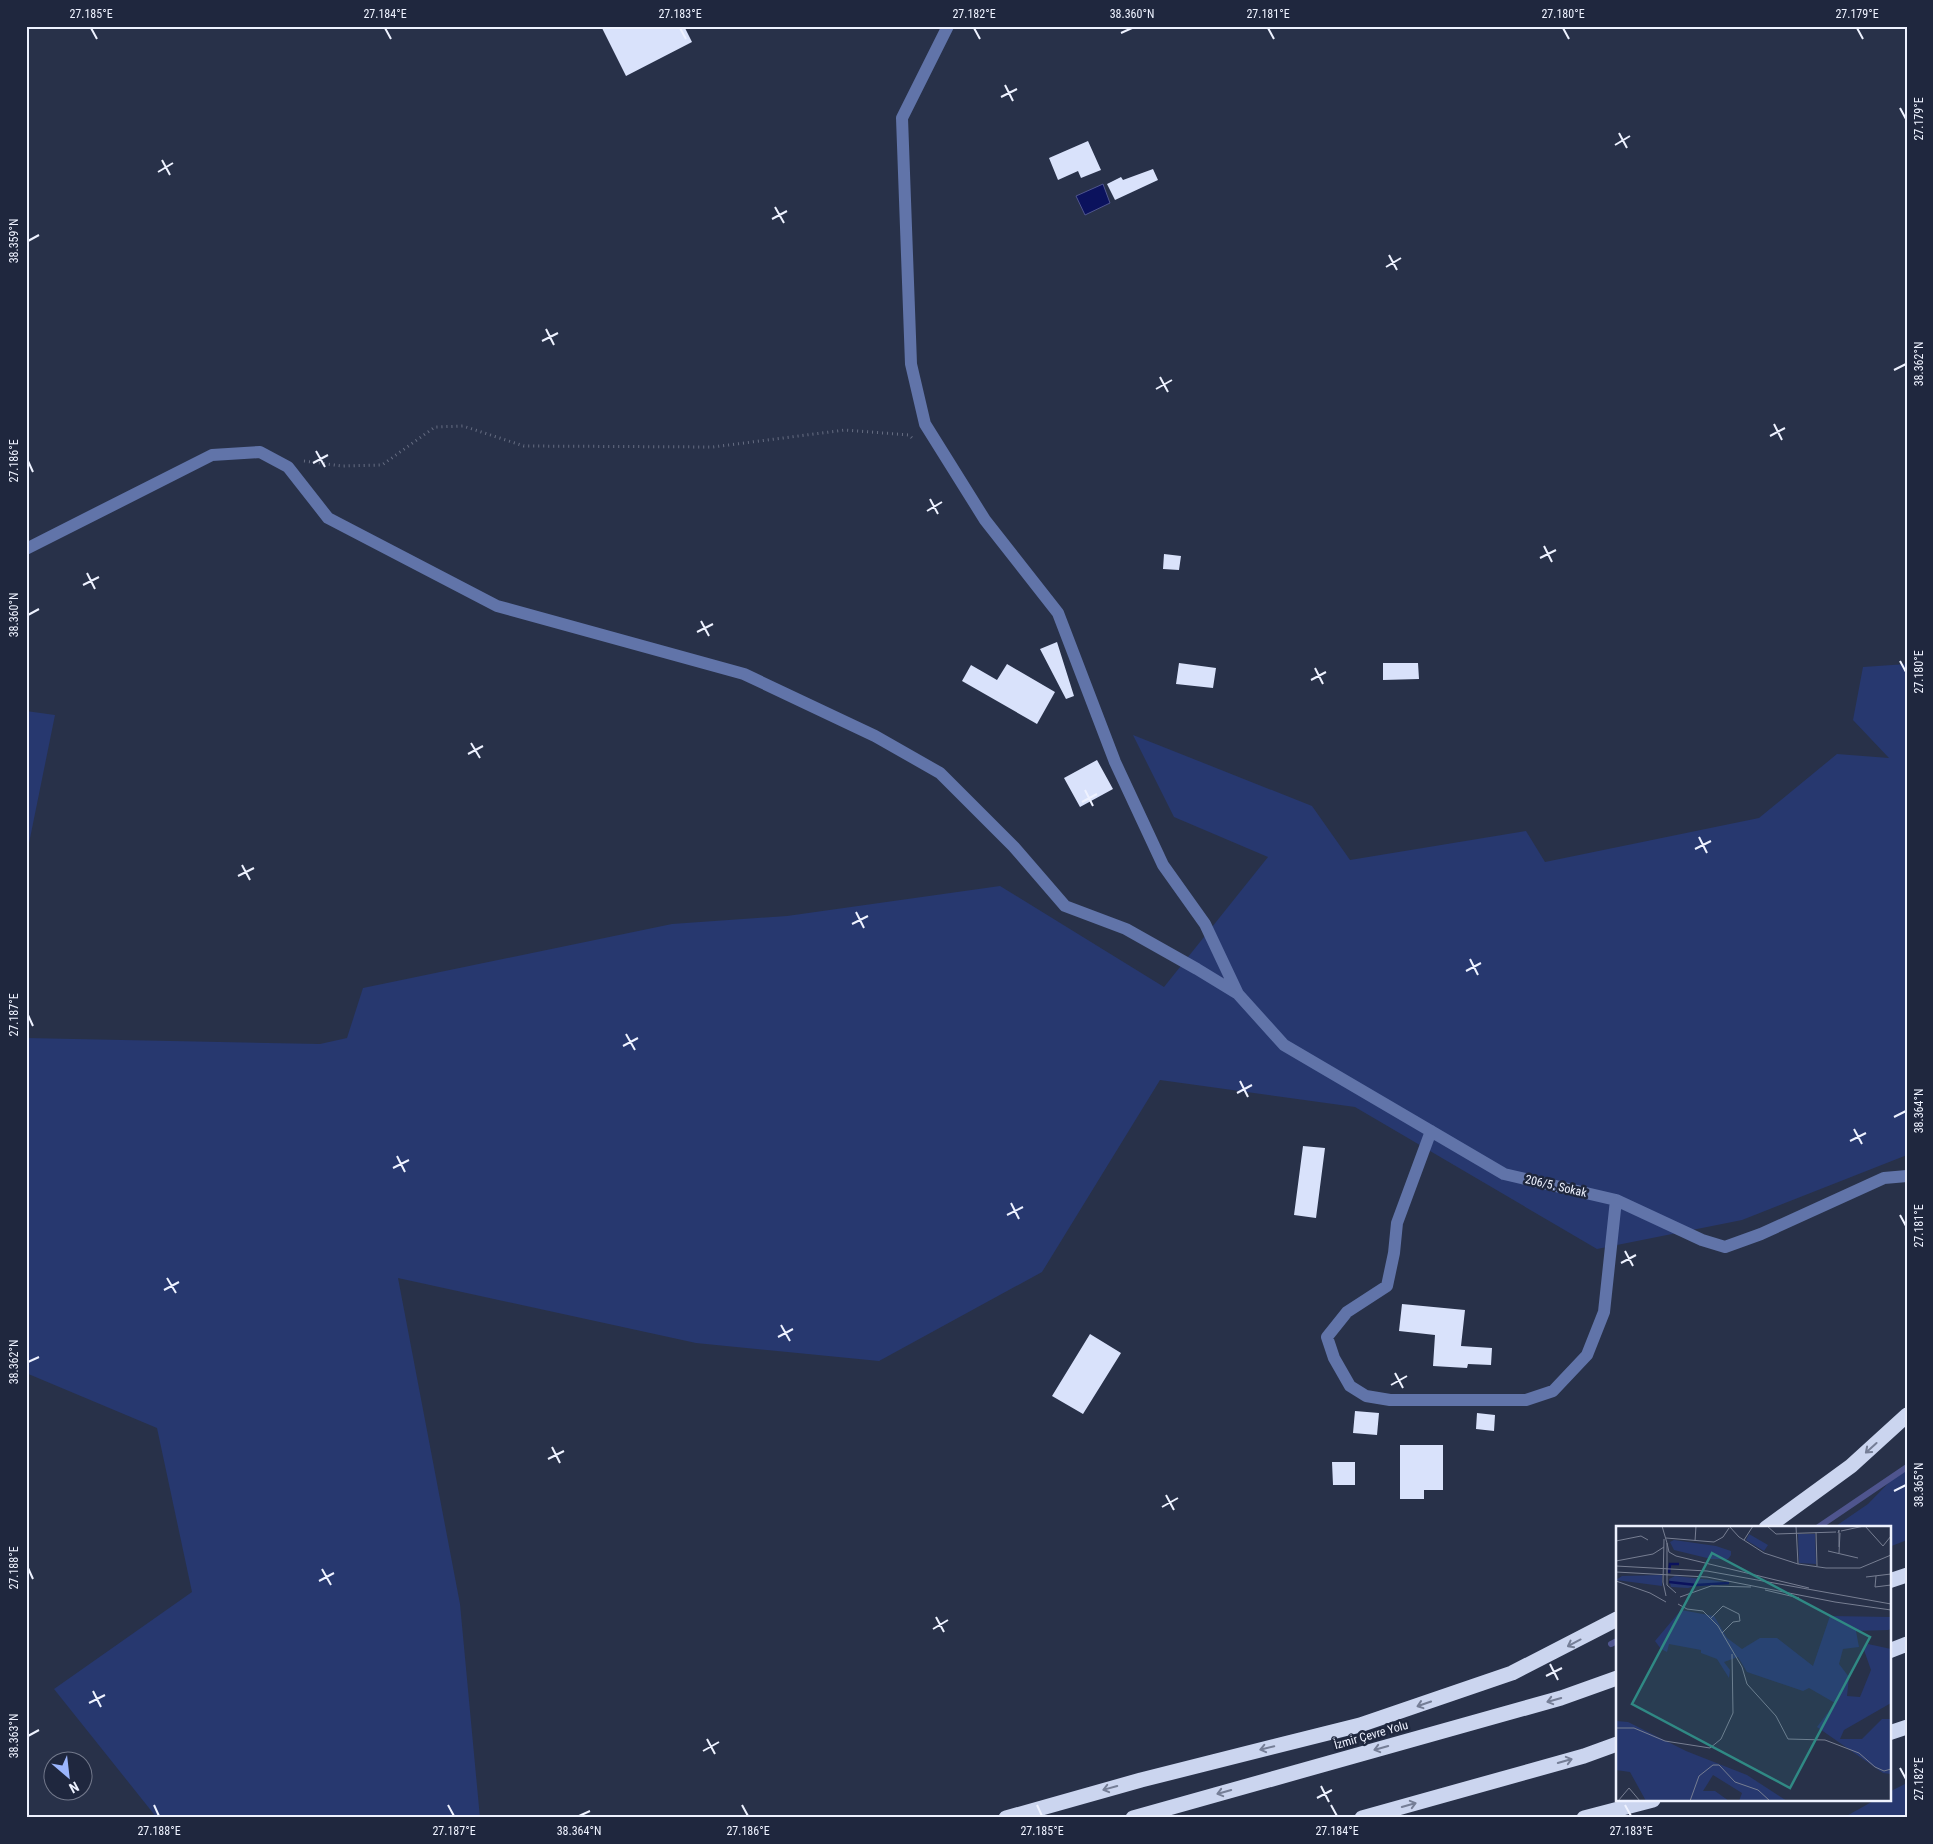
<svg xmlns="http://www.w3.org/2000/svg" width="1933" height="1844" font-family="'Roboto Condensed',sans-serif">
<rect width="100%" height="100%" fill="#283149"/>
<path fill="#27386f" d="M1907,664V1155L1742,1220L1597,1249L1355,1107L1160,1080L1042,1272L879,1361L696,1343L398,1278L460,1604L480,1818H157L54,1689L192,1592L157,1428L26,1373V1038L320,1044L347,1038L363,988L672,924L787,916L1000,886L1164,987L1268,857L1174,817L1133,735L1312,806L1350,860L1526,831L1545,862L1759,818L1837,754L1889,758L1853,720L1863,667Z
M26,711L55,715L26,858Z
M1907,1464V1540L1889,1547V1528H1833L1868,1504Z
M1907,1783V1818H1843L1875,1800H1889V1792Z"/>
<path fill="#0b125d" stroke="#4f558e" d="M1103,184L1110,203L1085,215L1076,196Z"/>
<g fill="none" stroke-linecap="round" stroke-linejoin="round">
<path stroke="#4f558e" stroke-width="6" d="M1817,1528L1907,1467
M1611,1644L1617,1641"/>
</g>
<path fill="#d9e2fb" d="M601,26H684L692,42L626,76Z
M1088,141L1101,170L1081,178L1078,171L1058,180L1049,158Z
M1153,169L1158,180L1115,200L1107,184L1121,177L1123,180Z
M1164,554L1181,556L1179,570L1163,569Z
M1057,642L1074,696L1066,699L1040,649Z
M1179,663L1216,668L1213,688L1176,684Z
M1383,663H1418L1419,679L1383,680Z
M1007,664L1055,692L1037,724L962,681L971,665L997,680Z
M1097,760L1113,789L1080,807L1064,778Z
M1303,1146L1325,1148L1316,1218L1294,1215Z
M1402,1304L1465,1310L1461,1346L1492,1348L1491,1365L1468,1364L1467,1368L1433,1366L1435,1335L1399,1331Z
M1090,1334L1121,1353L1083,1414L1052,1396Z
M1355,1411L1379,1413L1377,1435L1353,1433Z
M1477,1413L1495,1415L1494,1431L1476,1429Z
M1400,1445H1443V1490H1424V1499H1400Z
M1332,1462H1355V1485H1333Z"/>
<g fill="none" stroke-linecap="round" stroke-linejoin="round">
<path stroke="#666d82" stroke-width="3" stroke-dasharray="1 4" stroke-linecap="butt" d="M304,461L342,466L382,465L435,427L463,426L524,446L713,447L845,430L909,435L914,440"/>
<path stroke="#6174a9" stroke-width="12" d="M948,26L902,118L911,364L925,424L985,520L1058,613L1115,762L1163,865L1205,924L1238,994
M26,549L212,455L260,452L288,467L328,518L497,606L744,674L875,736L940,773L1014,847L1065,906L1126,929L1197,969L1238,994L1284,1045L1504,1174L1616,1200L1702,1240L1725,1247L1761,1234L1884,1178L1907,1176
M1431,1131L1397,1223L1394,1253L1387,1286L1347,1312L1327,1337L1334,1358L1350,1386L1366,1396L1390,1400H1526L1553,1391L1587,1355L1604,1312L1616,1200"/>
<path stroke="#cbd5ef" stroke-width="15" d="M1766,1528L1851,1466L1907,1415
M1889,1581L1907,1575
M1889,1651L1907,1644
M1889,1733L1907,1727
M1006,1818L1141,1780L1360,1725L1512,1673L1617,1619
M1133,1818L1561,1698L1617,1678
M1362,1818L1584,1756L1617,1744
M1584,1818L1653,1800"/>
</g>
<defs><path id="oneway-shaft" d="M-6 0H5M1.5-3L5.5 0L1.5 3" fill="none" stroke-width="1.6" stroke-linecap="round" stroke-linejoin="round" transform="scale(1.25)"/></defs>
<g stroke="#757e96">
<use href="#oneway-shaft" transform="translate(1871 1448) rotate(138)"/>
<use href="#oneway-shaft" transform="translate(1574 1643) rotate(152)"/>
<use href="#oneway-shaft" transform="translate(1554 1700) rotate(164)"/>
<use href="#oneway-shaft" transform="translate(1424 1704) rotate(161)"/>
<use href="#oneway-shaft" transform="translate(1267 1748) rotate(166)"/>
<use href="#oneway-shaft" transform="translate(1381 1748) rotate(164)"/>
<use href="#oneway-shaft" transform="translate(1565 1761) rotate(-16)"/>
<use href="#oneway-shaft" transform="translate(1110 1788) rotate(165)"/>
<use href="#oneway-shaft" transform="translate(1224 1792) rotate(164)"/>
<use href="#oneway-shaft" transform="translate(1409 1805) rotate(-16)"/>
</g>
<path fill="none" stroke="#eef2ff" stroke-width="2" d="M91,28L97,39M385,28L391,39M680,28L686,39M974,28L980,39M1268,28L1274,39M1563,28L1569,39M1857,28L1863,39M1121,33L1132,28M1005,85L1013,101M1001,97L1017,89M1900,108L1906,119M1619,133L1627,148M1615,145L1630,136M162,160L170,175M158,172L173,163M775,207L784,223M772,219L787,211M28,241L39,235M1389,255L1397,270M1386,267L1401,258M546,329L554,345M542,341L558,333M1894,370L1906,364M1160,377L1168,392M1156,389L1172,380M1774,424L1782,440M1770,436L1785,428M316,451L325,467M28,461L33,472M313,463L328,455M930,499L938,514M927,511L942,502M1544,546L1552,562M1540,558L1556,550M87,573L95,589M83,585L99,577M28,615L39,609M701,621L709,636M697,632L713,624M1900,661L1906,672M1315,668L1323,684M1311,680L1326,672M471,743L480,758M468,754L483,746M1085,790L1093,806M1082,802L1097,794M1699,837L1707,853M1695,849L1711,841M242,865L250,880M238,876L254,868M856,912L864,928M852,924L868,916M1470,959L1478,975M1466,971L1481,963M28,1015L33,1026M626,1034L635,1050M623,1046L638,1038M1240,1081L1248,1097M1237,1093L1252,1085M1894,1117L1906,1111M1854,1129L1862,1144M1850,1141L1866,1133M397,1156L405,1172M393,1168L409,1160M1011,1203L1019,1219M1007,1215L1023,1207M1900,1215L1906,1226M1625,1251L1633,1266M1621,1263L1636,1255M167,1278L176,1293M164,1290L179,1282M781,1325L790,1341M778,1337L793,1329M28,1362L39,1357M1395,1373L1403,1388M1391,1385L1407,1376M552,1447L560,1463M548,1459L564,1451M1894,1491L1906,1485M1166,1495L1174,1510M1162,1507L1178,1498M28,1568L33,1579M322,1569L331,1585M319,1581L334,1573M936,1617L944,1632M933,1629L948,1620M1550,1664L1558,1680M1546,1676L1562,1668M93,1691L101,1707M89,1703L105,1695M28,1736L39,1730M707,1739L715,1754M703,1751L719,1742M1900,1768L1906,1779M1321,1786L1329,1802M1317,1798L1332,1790M154,1805L159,1816M448,1805L454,1816M742,1805L748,1816M1037,1805L1042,1816M1331,1805L1337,1816M1625,1805L1631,1816M579,1816L590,1811"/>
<g text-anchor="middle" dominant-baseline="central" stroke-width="5" stroke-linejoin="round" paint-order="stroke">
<g font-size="12" fill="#eef2ff" stroke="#1f273e">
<text transform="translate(1556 1186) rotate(13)">206/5. Sokak</text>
<text transform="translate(1371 1735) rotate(-16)">İzmir Çevre Yolu</text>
</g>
</g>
<g transform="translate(1616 1526)">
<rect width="275" height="275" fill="#283149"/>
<path d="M133,8L152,19L148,25L130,14ZM182,8H199L200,38L183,37ZM58,14L100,20L115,25V29L112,33H95L58,24L54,16ZM46,49V60L0,54L6,50ZM59,50L96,54L112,57L87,58L72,62L55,61L53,53ZM65,84L98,90L111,112L126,123L144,112H161L197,140L214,90L275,91V103L272,104L240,105L243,121L227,123L223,138L233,151L231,170L244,171L255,144L248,124L252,118L275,123V177L228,204L224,213H246L266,193H275V248L267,247L201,201L219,177L193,162L187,165L131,146L122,131L108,136L114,144L113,152L101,133L85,127V124L53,118L51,126L45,123L39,115ZM0,195L12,196L70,225L131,249L171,275H123L126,267L97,249L87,265H99L113,275H30L14,246L0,244Z" fill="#27386f"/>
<path fill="none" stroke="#0b125d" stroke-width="2.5" d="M53,47L54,38H63M53,56L80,59L113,57"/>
<path fill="none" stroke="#777e92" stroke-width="1" d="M46,0L51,17V59L60,67M113,0L123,11L148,27L182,38L210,42H244L275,29M151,0L160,8L220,6M180,0L182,38M249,0L267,20L275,10M225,5L248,0M200,6L201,40M222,7L223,4V21M50,12L98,16L107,11L113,2M48,13L47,56L50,70M128,14L137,0M0,15L25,10L32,14M79,15L80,0M51,17L53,26L60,30L193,62M212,25L242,32M223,27L224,7M0,35L37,28L48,21M0,40L91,45L275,78M0,46L91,51L219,76L275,84M260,50L259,61L275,59M250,51L275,48M0,55L34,67L50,76M149,64L183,72M64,71L95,60L135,61M62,78L71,83L87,85L102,100L126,141L131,158L160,190L172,213L209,214L243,227L259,241L268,245L275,243M94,93L107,80L123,88L124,95L117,96L106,107M0,202H18L49,215L94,222L105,213L117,187L116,128M2,275L13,262L24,275M74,275L83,250L97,239H103L119,256L142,264L154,275"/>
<path fill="#308984" fill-opacity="0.15" stroke="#308984" stroke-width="2.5" d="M96,27L254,111L174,262L16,178Z"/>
<rect width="275" height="275" fill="none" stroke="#eef2ff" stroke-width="2.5"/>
</g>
<rect width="1933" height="1844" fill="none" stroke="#1f273e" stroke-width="55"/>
<g transform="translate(68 1776) rotate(152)"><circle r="24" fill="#1f273e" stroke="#72788b"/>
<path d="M0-4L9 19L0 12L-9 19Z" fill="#9bb5fd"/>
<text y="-8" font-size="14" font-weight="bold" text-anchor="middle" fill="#eef2ff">N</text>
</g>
<rect x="28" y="28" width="1878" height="1788" fill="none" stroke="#eef2ff" stroke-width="2"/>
<g font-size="12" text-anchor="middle" fill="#eef2ff">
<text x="91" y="18">27.185°E</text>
<text x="385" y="18">27.184°E</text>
<text x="680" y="18">27.183°E</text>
<text x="974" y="18">27.182°E</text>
<text x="1132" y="18">38.360°N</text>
<text x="1268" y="18">27.181°E</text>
<text x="1563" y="18">27.180°E</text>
<text x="1857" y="18">27.179°E</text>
<text transform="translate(1919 119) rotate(-90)" y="4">27.179°E</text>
<text transform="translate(14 241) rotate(-90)" y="4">38.359°N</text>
<text transform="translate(1919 364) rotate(-90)" y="4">38.362°N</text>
<text transform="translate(14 461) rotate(-90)" y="4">27.186°E</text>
<text transform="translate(14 615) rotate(-90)" y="4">38.360°N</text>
<text transform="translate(1919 672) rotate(-90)" y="4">27.180°E</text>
<text transform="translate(14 1015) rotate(-90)" y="4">27.187°E</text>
<text transform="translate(1919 1111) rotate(-90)" y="4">38.364°N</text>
<text transform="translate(1919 1226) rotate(-90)" y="4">27.181°E</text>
<text transform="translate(14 1362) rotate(-90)" y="4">38.362°N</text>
<text transform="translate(1919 1485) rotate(-90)" y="4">38.365°N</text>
<text transform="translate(14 1568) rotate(-90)" y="4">27.188°E</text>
<text transform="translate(14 1736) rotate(-90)" y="4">38.363°N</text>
<text transform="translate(1919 1779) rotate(-90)" y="4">27.182°E</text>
<text x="159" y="1835">27.188°E</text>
<text x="454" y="1835">27.187°E</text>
<text x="579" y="1835">38.364°N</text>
<text x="748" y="1835">27.186°E</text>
<text x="1042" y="1835">27.185°E</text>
<text x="1337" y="1835">27.184°E</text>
<text x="1631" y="1835">27.183°E</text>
</g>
</svg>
